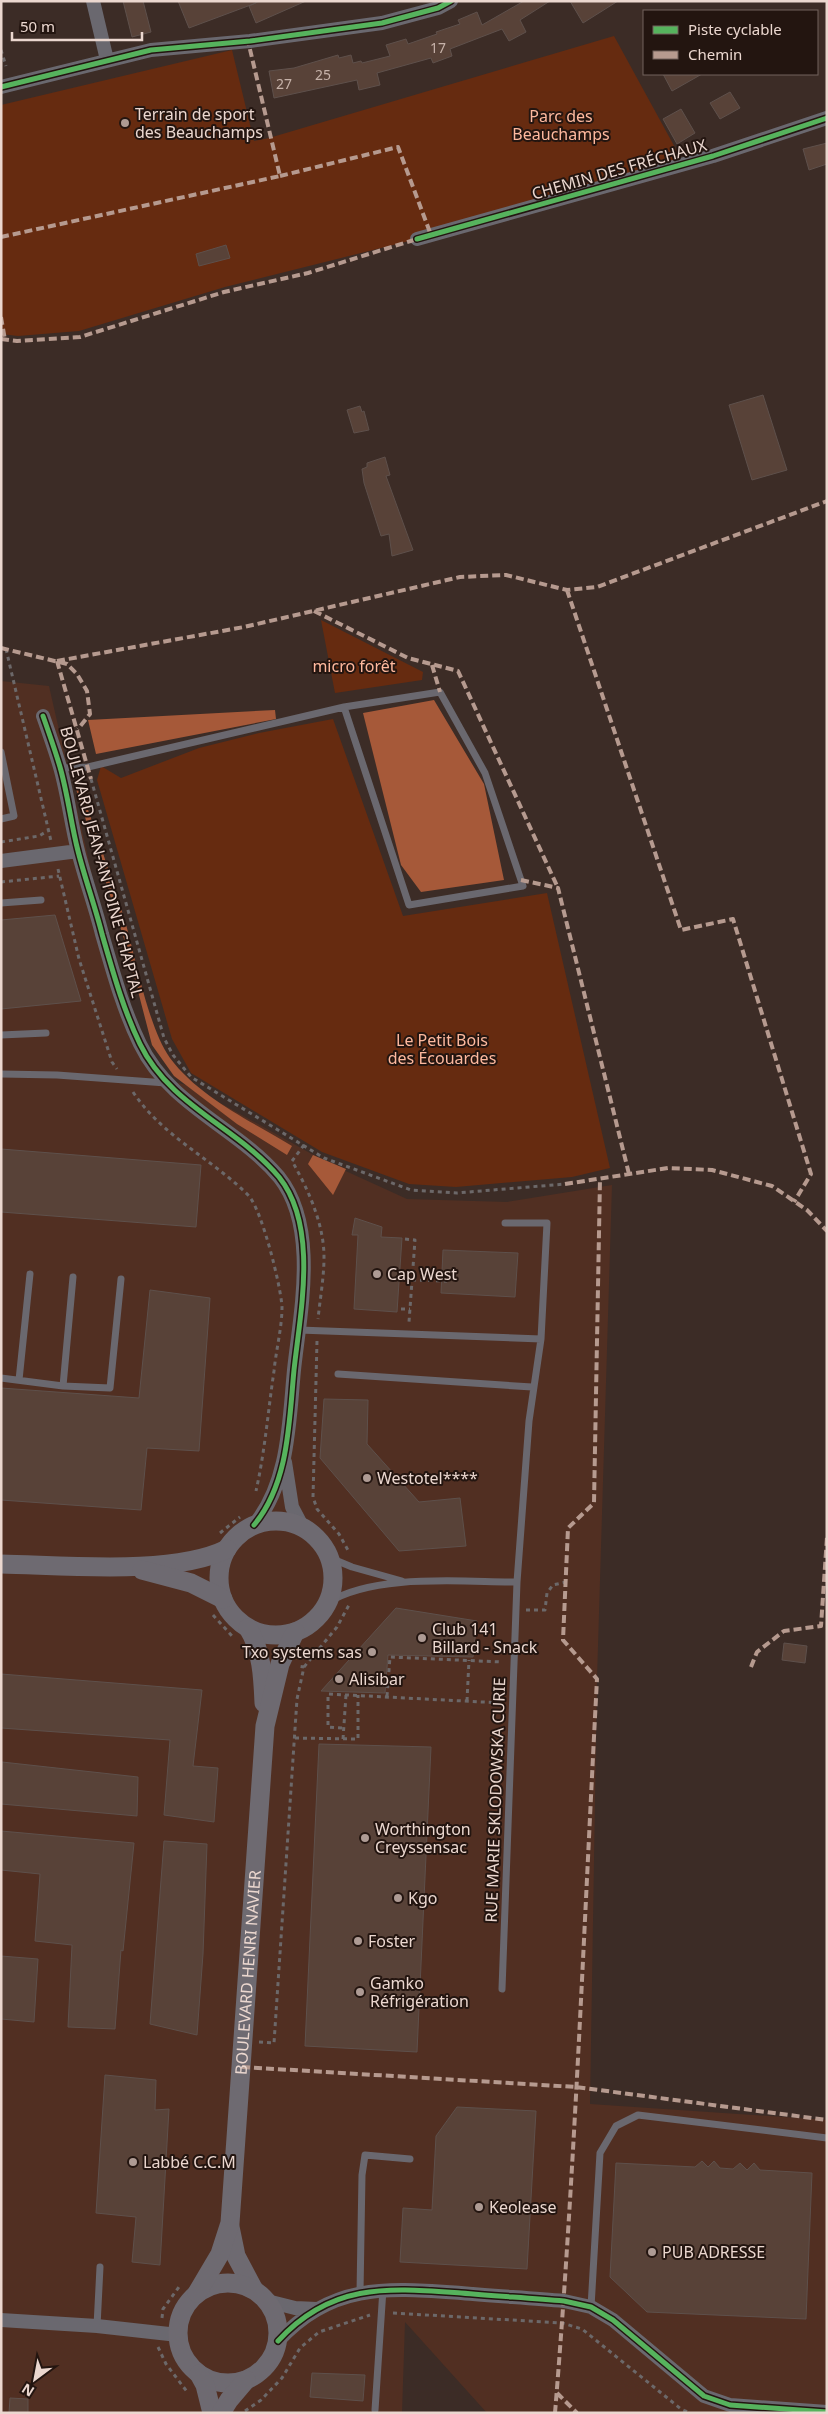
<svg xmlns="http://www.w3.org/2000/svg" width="828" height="2414" font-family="'Noto Sans',sans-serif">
<rect width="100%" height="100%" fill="#3c2c26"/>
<path fill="#512f22" d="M1,681L49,686L129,1037L141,1047L152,1076L190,1086L326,1162L407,1199L507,1202L612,1185L597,1679L590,2104L827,2120V2413H487L405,2322L402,2413H1Z"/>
<path fill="#662b10" d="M614,36L684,164L417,239L225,287L79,331L18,336L1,334V105L232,50L254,141L269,138Z
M321,620L423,672L422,680L335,693Z
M333,719L403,916L547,893L610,1168L572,1177L456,1187L409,1184L322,1152L191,1073L172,1039L97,780L101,766L121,778L199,748L259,733Z"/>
<path fill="#a65939" d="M434,700L484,784L504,880L421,892L401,865L363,713Z
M275,710L276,719L96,754L88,720Z
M79,784C95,830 111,875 125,921C136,959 148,1027 170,1058C200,1098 251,1121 292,1146L287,1155L237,1124L174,1076L152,1045L126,945L75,786Z
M313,1155L346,1169L333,1195L308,1164Z"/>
<path fill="#584238" stroke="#5e504b" d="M123,1H143L151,32L132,37Z
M178,1H256V3L189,28Z
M260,1H306L256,23L249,6Z
M524,1H550L520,20L526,32L509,41L502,29L450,49L452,56L433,63L431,58L377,73L380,85L359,90L357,80L274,98L269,71L294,68L338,55L339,58L351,55L353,63L361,61L362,63L390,56L386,45L406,39L408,44L437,34L436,32L460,24L458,20L477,12L482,25Z
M570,1H618L583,23Z
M663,74H702L672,91Z
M730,92L740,108L720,119L710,103Z
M681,109L695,133L677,144L663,119Z
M827,143V164L809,170L803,149Z
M226,245L230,258L199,266L196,254Z
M763,395L787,470L752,480L729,405Z
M360,406L362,412L364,411L369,430L354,433L347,410Z
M385,457L390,475L386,476L413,550L392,556L389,534L381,536L364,483L362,469L367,467V463Z
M55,915L81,1001L1,1009V920Z
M1,1149L201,1165L196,1227L1,1212Z
M355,1218L382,1227L381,1237L402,1238L397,1312L354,1309L358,1235H352Z
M443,1250L518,1253L515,1297L441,1293Z
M150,1290L210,1298L199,1451L147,1448L141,1510L1,1500V1388L139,1398Z
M324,1399L368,1400L367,1444L419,1502L460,1498L466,1546L399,1551L320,1458Z
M396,1608L477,1621L473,1657L388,1655L385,1693L321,1691Z
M784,1643L807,1646L805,1663L782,1660Z
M1,1674L202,1690L193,1766L218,1768L214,1822L164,1815L170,1740L1,1728Z
M319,1744L431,1747L417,2052L305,2046Z
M2,1762L138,1777L137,1816L1,1804Z
M1,1831L134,1843L123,1951L121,1950L115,2029L68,2027L72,1945L35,1941L40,1874L1,1870Z
M164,1841L207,1844L203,1954L197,2035L150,2024Z
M1,1956L38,1959L34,2022L1,2019Z
M105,2075L156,2080L155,2110L169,2109L160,2265L132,2262L136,2217L96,2213Z
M457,2107L536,2111L527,2269L400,2262L403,2208L432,2210L436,2136Z
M702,2161L708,2167L714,2161L720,2168L733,2169L740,2163L747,2170L754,2163L760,2170L812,2173L806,2319L647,2312L610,2277L616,2163L695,2167Z
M312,2373L365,2375L363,2401L310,2397Z
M10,2398L28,2399V2413H9Z"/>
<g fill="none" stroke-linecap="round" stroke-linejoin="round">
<path stroke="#6c6869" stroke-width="3" stroke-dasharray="4 4" stroke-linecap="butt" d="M1,50L6,66
M6,649L51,841
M91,779L164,1038L173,1055L191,1077L324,1158L411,1190L457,1193L565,1184
M1,842L39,836L49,830
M58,869L79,959L112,1062L117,1069
M1,882L59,876
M133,1092C163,1137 211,1158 248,1195C262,1209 281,1287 282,1307C282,1328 276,1350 274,1371C268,1411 265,1451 256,1491
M304,1145L292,1161C308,1189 324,1224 324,1257C324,1278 320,1299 318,1319
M405,1239L415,1240L409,1322
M412,1280L447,1281
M401,1309H410
M317,1341L313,1497L317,1509L339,1534L349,1552
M220,1533L240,1517
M526,1610H545L547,1593L553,1585L566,1582
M213,1615L232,1636
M304,1667L337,1627L349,1605
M387,1696L390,1657L502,1662
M467,1701L469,1660
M342,1728L328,1727V1694L502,1703
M295,1738L358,1739V1695
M343,1739L346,1695
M259,2042L274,2043L297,1699L304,1667L297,1666
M393,2313L562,2323L582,2329L681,2409L690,2413
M162,2318L163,2309L179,2287
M158,2347L166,2364L188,2393
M245,2411L261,2400L282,2378L300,2348L319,2332L370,2315"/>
<path stroke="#6a686f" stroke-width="7" d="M1,752L14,816L1,819
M61,768L88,767L344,707L440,692L485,773L523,886L409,905L344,707
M1,903L41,900
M1,1035L46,1033
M1,1074L57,1075L166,1083
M299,1330L541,1339L547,1223H505
M338,1374L532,1387
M1,1378L63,1386L110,1388L121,1279
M19,1380L30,1274
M63,1386L73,1277
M328,1557L352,1567L402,1581
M327,1603C375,1573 461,1582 517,1582
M502,1989L517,1582L529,1421L541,1339
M360,2293L362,2175L365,2155L410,2159
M591,2307L600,2153L616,2126L638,2115L827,2138
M97,2326L100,2267
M375,2410L383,2289"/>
<path stroke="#6a686f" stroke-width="14" d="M93,1L107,60
M1,87L151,50L250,41L382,23L438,8L451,1
M417,239L713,156L827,118
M43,716C49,733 55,750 60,767C68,795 71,824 78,851C85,879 95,906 102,934C113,972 123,1009 140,1044C170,1106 237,1127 279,1177C319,1227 300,1313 294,1370C289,1422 289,1483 254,1525
M1,861L78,851
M285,1462L292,1507L303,1528
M267,2301L295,2308L317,2309
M1,2320L97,2326L178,2335
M278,2341C332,2282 389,2288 461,2293C495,2296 530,2298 564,2301L591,2307L613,2320L704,2396L730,2405L827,2412"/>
<g stroke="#6e6a71" stroke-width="19">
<circle cx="276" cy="1578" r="57"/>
<path d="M1,1564C63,1565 173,1576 227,1549"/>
<path d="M142,1570L191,1583L223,1599"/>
<path d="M248,1628C262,1650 263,1679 264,1703"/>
<path d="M230,2227L236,2256L254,2290"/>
<circle cx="228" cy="2333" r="50"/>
<path id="s1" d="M197,2293L220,2254L230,2223L265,1726L280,1664L295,1632"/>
<path d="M199,2374L205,2385L212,2413"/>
<path d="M221,2413L229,2400L246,2380"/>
</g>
<path stroke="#b69a8f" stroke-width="4" stroke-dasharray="8 4" stroke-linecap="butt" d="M280,176L398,147L431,235
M1,237L280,176L248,41
M1,317L5,340
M1,339L17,341L80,337L224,292L308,273L417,239
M567,590L681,930L733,919L811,1174L794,1202
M314,611L408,658L458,671L558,888
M1,648L67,664L77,674L87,691L90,714L78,729
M57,661L244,627L460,577L506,575L567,590L597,587L827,501
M57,661L91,779
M432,665L440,692
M521,880L558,888L629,1174
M565,1184L668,1168L712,1170L772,1186L807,1210L827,1231
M751,1667L757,1652L784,1631L821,1626L827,1537
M242,2067L576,2087L827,2120
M557,2393L577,2413
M555,2413C575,2169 584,1924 597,1679L563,1640L568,1528L594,1503L600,1179"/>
<g stroke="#231510" stroke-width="8">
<path id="cycleway" d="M1,87L151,50L250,41L382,23L438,8L451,1
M417,239L713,156L827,118
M43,716C49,733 55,750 60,767C68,795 71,824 78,851C85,879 95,906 102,934C113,972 123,1009 140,1044C170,1106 237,1127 279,1177C319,1227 300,1313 294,1370C289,1422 289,1483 254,1525
M278,2341C332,2282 389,2288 461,2293C495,2296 530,2298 564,2301L591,2307L613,2320L704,2396L730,2405L827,2412"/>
</g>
<use href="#cycleway" stroke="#56b35d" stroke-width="5"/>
</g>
<g fill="#ae9b94" stroke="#231510" stroke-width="2">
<circle cx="125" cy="123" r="5"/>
<circle cx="377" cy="1274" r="5"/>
<circle cx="367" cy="1478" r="5"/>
<circle cx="422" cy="1638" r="5"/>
<circle cx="372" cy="1652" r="5"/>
<circle cx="339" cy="1679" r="5"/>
<circle cx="365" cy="1838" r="5"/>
<circle cx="398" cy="1898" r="5"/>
<circle cx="358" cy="1941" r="5"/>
<circle cx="360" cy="1992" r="5"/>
<circle cx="133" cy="2162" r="5"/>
<circle cx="479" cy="2207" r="5"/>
<circle cx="652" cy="2252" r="5"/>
</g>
<g text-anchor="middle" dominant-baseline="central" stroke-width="4" stroke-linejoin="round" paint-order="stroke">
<g font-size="14" fill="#c6b2a9">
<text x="438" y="47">17</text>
<text x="323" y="74">25</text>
<text x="284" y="83">27</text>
</g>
<g font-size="16" fill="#ebd7cf" stroke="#231510" text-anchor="start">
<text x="135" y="114">Terrain de sport<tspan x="135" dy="18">des Beauchamps</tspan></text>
<text x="387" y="1274">Cap West</text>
<text x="377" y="1478">Westotel****</text>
<text x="432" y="1629">Club 141<tspan x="432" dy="18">Billard - Snack</tspan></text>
<text x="362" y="1652" text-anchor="end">Txo systems sas</text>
<text x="349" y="1679">Alisibar</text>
<text x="375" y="1829">Worthington<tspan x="375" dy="18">Creyssensac</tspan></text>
<text x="408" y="1898">Kgo</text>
<text x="368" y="1941">Foster</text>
<text x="370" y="1983">Gamko<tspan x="370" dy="18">Réfrigération</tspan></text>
<text x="143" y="2162">Labbé C.C.M</text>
<text x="489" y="2207">Keolease</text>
<text x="662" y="2252">PUB ADRESSE</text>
</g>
<g font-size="16" fill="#feb99e" stroke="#231510">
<text x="561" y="116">Parc des<tspan x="561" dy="18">Beauchamps</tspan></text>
<text x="354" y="666">micro forêt</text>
<text x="442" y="1040">Le Petit Bois<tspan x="442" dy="18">des Écouardes</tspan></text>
</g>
<g font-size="16" fill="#ebd7cf" stroke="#231510">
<text transform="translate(619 169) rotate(-16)">CHEMIN DES FRÉCHAUX</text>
<text transform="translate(102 862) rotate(75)">BOULEVARD JEAN-ANTOINE CHAPTAL</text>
<text transform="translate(495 1800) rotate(-88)">RUE MARIE SKLODOWSKA CURIE</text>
<text stroke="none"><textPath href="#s1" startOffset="329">BOULEVARD HENRI NAVIER</textPath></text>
</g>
</g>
<rect width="828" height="2414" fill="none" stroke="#ebd7cf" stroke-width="5"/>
<rect x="643" y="10" width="175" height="65" fill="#231510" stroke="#73635c"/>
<rect x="653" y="26" width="25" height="8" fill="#56b35d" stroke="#73635c"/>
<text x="688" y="35" font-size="15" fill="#ebd7cf">Piste cyclable</text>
<rect x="653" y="51" width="25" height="8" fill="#b69a8f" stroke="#73635c"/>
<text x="688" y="60" font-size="15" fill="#ebd7cf">Chemin</text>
<g transform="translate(35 2379) rotate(212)" stroke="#231510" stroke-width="4" paint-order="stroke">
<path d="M0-4L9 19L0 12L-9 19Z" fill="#ebd7cf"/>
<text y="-8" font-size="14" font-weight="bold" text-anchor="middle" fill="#ebd7cf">N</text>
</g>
<path d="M12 32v8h130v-8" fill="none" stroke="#ebd7cf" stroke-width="2.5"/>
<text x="20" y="32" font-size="15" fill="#ebd7cf" stroke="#231510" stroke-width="4" paint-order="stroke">50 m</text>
</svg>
